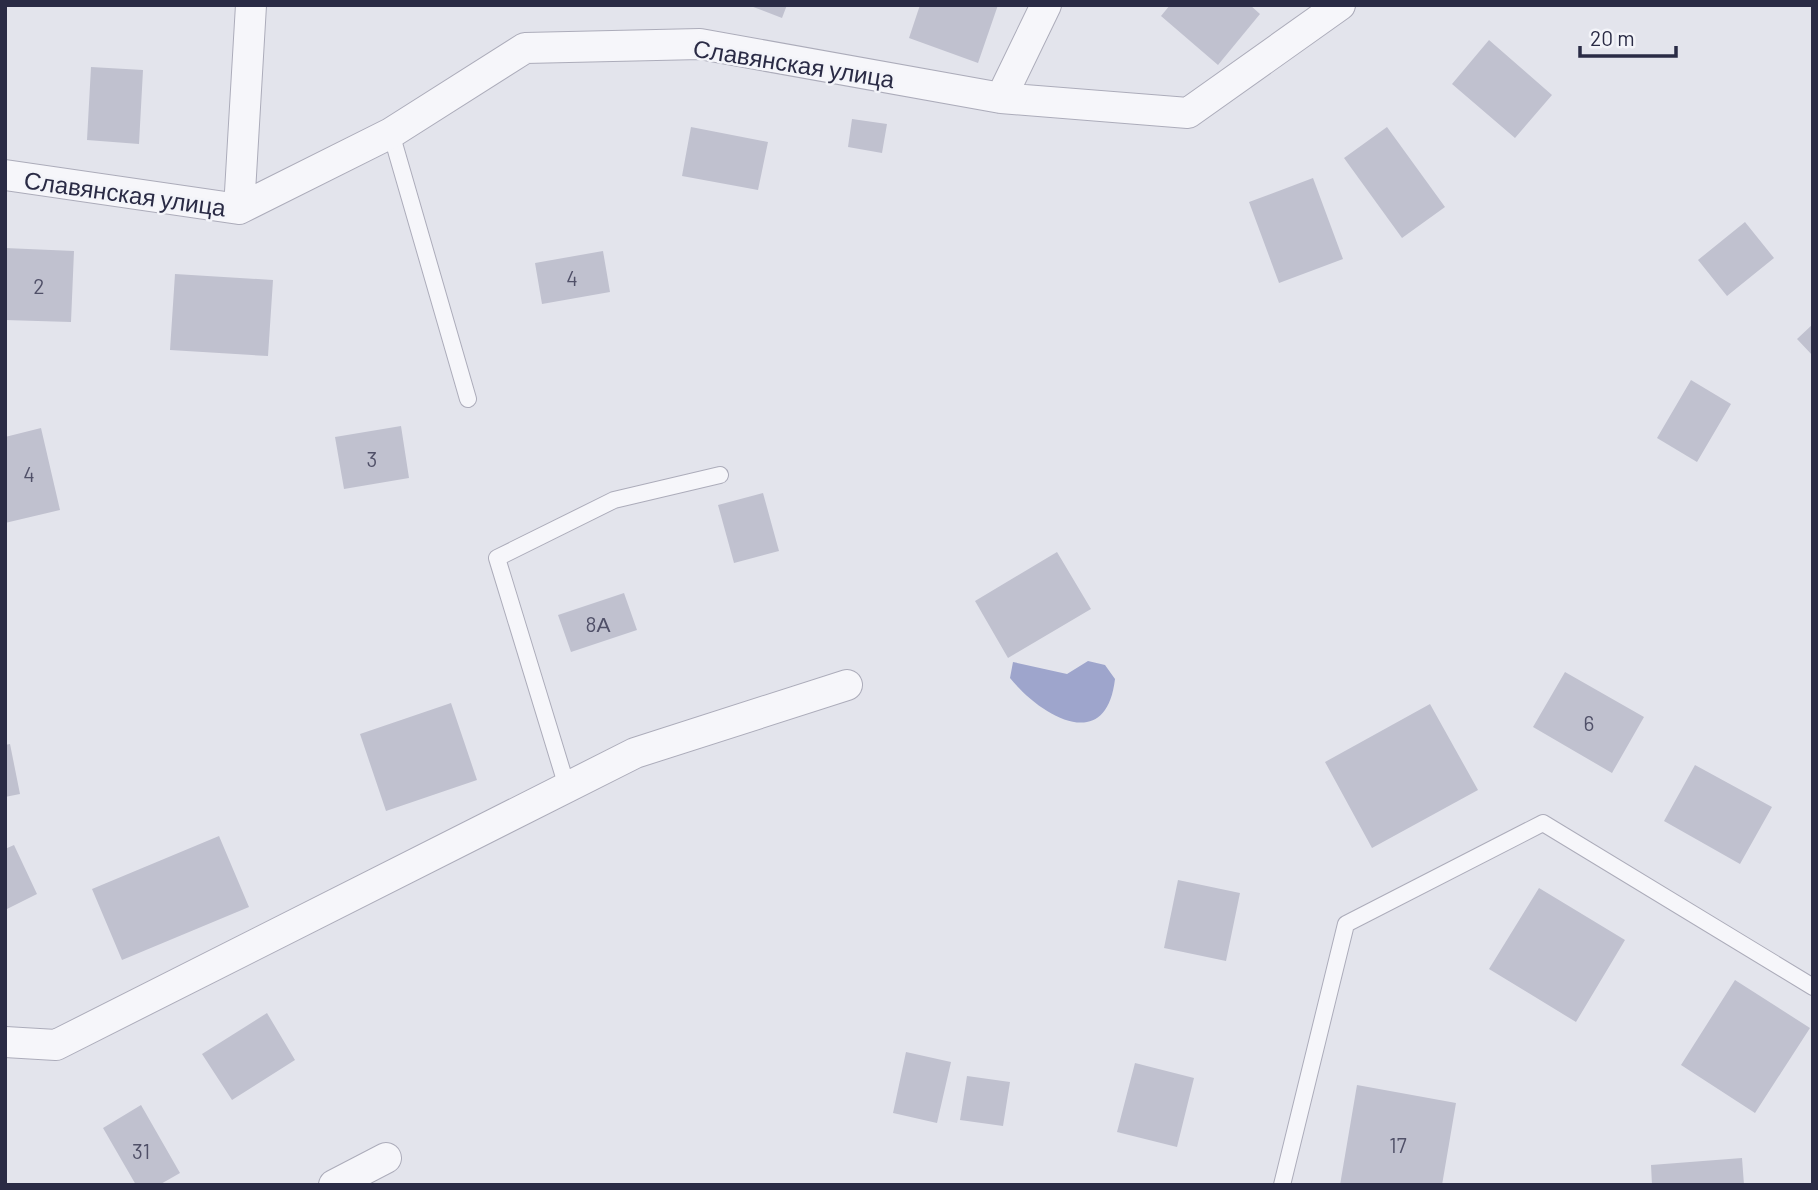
<svg xmlns="http://www.w3.org/2000/svg" width="1818" height="1190" font-family="Barlow,sans-serif">
<rect width="100%" height="100%" fill="#e3e4ec"/>
<path fill="#9ea5cc" d="M1088,661L1105,665L1115,679C1106,756 1040,715 1010,678L1013,662L1067,674Z"/>
<path fill="#c0c1cf" d="M748,5H787L782,18Z
M920,5H998L978,63L909,38Z
M1170,5H1250L1260,14L1218,65L1161,16Z
M1489,40L1552,95L1515,138L1452,84Z
M91,67L143,70L139,144L87,140Z
M852,119L887,124L882,153L848,147Z
M691,127L768,142L758,190L682,176Z
M1387,127L1445,207L1402,238L1344,158Z
M1313,178L1343,259L1279,283L1249,202Z
M1745,222L1774,258L1727,296L1698,260Z
M5,248L74,251L71,322L5,320Z
M603,251L610,292L542,304L535,263Z
M175,274L273,280L268,356L170,350Z
M1813,324V356L1797,339Z
M1691,380L1731,404L1697,462L1657,438Z
M401,426L409,478L344,489L335,437Z
M41,428L60,510L5,523V437Z
M763,493L779,551L734,563L718,505Z
M1057,552L1091,609L1008,658L975,601Z
M624,593L637,630L571,652L558,615Z
M1565,672L1644,717L1612,773L1533,727Z
M451,703L477,780L386,811L360,734Z
M1430,704L1478,790L1372,848L1325,762Z
M10,744L20,794L5,797V745Z
M1695,765L1772,807L1740,864L1664,821Z
M219,836L249,907L122,960L92,889Z
M14,845L37,894L5,910V849Z
M1178,880L1240,893L1226,961L1164,948Z
M1539,888L1625,940L1576,1022L1489,969Z
M1735,980L1810,1028L1755,1113L1681,1065Z
M267,1013L295,1060L232,1100L202,1054Z
M906,1052L951,1062L937,1123L893,1113Z
M1135,1063L1194,1078L1177,1147L1117,1132Z
M967,1076L1010,1082L1003,1126L960,1120Z
M1357,1085L1456,1103L1442,1185H1340Z
M141,1105L180,1173L159,1185H136L103,1128Z
M1742,1158L1744,1185H1652L1651,1165Z"/>
<g fill="none" stroke-linecap="round" stroke-linejoin="round">
<g stroke="#acacba" stroke-width="18">
<path id="lane" d="M391,133L468,399
M567,787L497,558L614,500L720,475
M1282,1185L1346,924L1543,823L1813,987"/>
</g>
<g stroke="#acacba" stroke-width="32">
<path id="street" d="M1001,98L1046,5
M5,175L239,209L391,133L525,48L700,44L1001,98L1188,113L1340,5
M239,209L251,5
M5,1042L56,1045L635,753L847,685
M334,1185L386,1158"/>
</g>
<use href="#lane" stroke="#f6f6fa" stroke-width="16"/>
<use href="#street" stroke="#f6f6fa" stroke-width="30"/>
</g>
<g text-anchor="middle" dominant-baseline="central" stroke-width="5" stroke-linejoin="round" paint-order="stroke">
<g font-size="21" fill="#505068">
<text x="572" y="277">4</text>
<text x="39" y="285">2</text>
<text x="372" y="458">3</text>
<text x="29" y="473">4</text>
<text x="598" y="623">8А</text>
<text x="1589" y="722">6</text>
<text x="1398" y="1144">17</text>
<text x="141" y="1150">31</text>
</g>
<g font-size="24" fill="#2a2b45" stroke="#f3f4f9">
<text transform="translate(794 63) rotate(9)">Славянская улица</text>
<text transform="translate(125 193) rotate(8)">Славянская улица</text>
</g>
</g>
<rect width="1818" height="1190" fill="none" stroke="#2a2b45" stroke-width="14"/>
<path d="M1580 46v10h96v-10" fill="none" stroke="#2a2b45" stroke-width="3.5"/>
<text x="1590" y="46" font-size="21" fill="#2a2b45" stroke="#f3f4f9" stroke-width="5" paint-order="stroke">20 m</text>
</svg>
